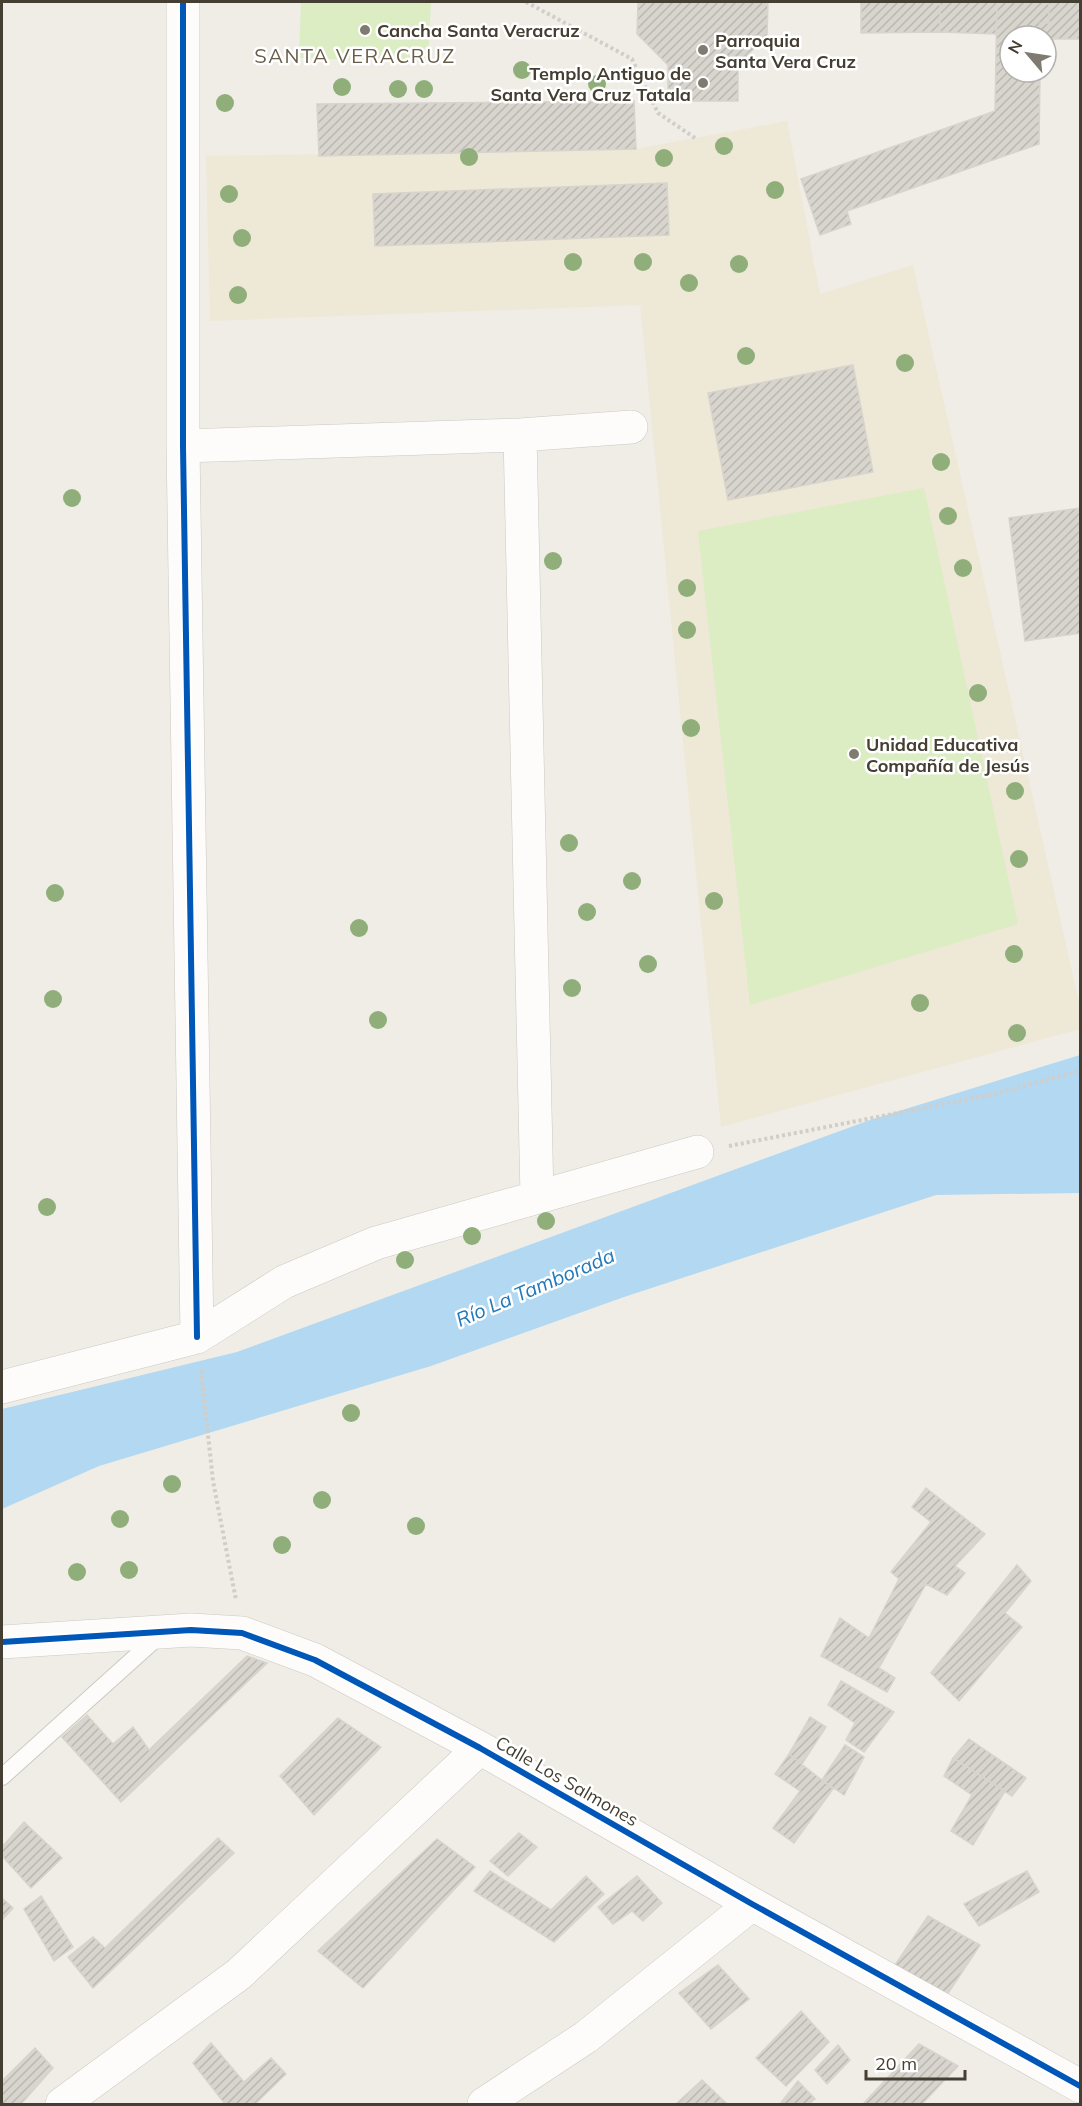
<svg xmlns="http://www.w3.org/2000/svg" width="1082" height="2106" font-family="Mulish,sans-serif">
<defs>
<pattern id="building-hatch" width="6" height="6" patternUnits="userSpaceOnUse" patternTransform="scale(1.5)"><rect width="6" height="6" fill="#d8d5cf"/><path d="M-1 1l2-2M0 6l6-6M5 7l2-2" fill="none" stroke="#bbb8b2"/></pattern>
</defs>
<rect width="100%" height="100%" fill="#efede6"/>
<path fill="#eee8d7" d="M787,121L820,294L913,265L1080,1007V1029L721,1127L640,305L210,321L206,156L636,149Z"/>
<path fill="#dcecc3" d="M301,2H431L428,62L299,58Z
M924,488L1018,924L750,1005L698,531Z"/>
<path fill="#b2d8f2" d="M1080,1055V1193L936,1195L624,1297L431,1366L99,1466L2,1509V1409L237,1352L870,1120Z"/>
<path fill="url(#building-hatch)" stroke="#d7d4cc" stroke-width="1.5" d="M638,2H768L767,36L738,64V101H668V65L637,34Z
M861,2H940V32L861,33Z
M940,2H997L996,34L940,32Z
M997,2H1049V23H1040V36H1010V72H1040L1039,144L847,211L851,224L820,235L801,179L995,111Z
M1049,2H1080V39H1046V36H1040V23H1049Z
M634,101L636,149L319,156L317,104Z
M667,183L669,235L375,246L373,194Z
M853,365L873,472L728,500L708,393Z
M1080,508V633L1025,641L1009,518Z
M926,1488L985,1534L955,1566L965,1573L947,1595L926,1584L879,1668L895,1678L887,1692L821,1656L840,1618L869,1638L899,1579L891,1572L931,1522L912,1507Z
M1017,1565L1031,1581L1005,1613L1022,1627L959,1701L931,1673Z
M247,1656L267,1663L121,1802L62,1737L87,1715L113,1744L133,1727L149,1750Z
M841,1681L894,1712L864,1752L846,1740L855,1723L828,1705Z
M810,1717L826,1727L802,1764L789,1754Z
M338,1718L381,1747L314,1815L280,1776Z
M969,1739L1026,1778L1012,1796L953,1758Z
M845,1745L864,1757L844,1795L822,1780Z
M789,1754L833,1789L794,1843L773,1828L800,1791L775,1774Z
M953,1758L1005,1791L973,1845L951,1831L972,1795L944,1776Z
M24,1822L62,1858L31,1888L2,1856V1847Z
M519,1833L537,1847L508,1876L490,1861Z
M218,1838L234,1853L93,1988L68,1957L93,1937L105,1948Z
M437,1839L475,1867L363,1988L318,1951Z
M490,1871L551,1910L586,1876L604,1894L554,1942L474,1891Z
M1027,1871L1039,1892L979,1926L964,1904Z
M637,1876L662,1903L643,1921L632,1911L613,1924L598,1907Z
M41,1896L73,1947L54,1961L24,1909Z
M2,1898L13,1908L2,1920Z
M928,1916L980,1945L943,2001L891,1971Z
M718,1965L749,1999L711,2029L679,1993Z
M801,2011L829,2042L786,2086L756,2058Z
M211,2043L244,2082L271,2058L286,2074L255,2104H225L193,2063Z
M919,2044L958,2066L922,2104H863Z
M838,2045L850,2060L827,2084L815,2070Z
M35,2048L53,2068L21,2104H2V2081Z
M702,2080L726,2103L676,2104Z
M798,2081L815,2099L809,2104H780Z"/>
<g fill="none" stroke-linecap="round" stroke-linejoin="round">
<g stroke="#cbc9c2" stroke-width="18">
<path id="lane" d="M2,1777L160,1635"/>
</g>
<g stroke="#cbc9c2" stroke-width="34">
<path id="street" d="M183,2V446L197,1337
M520,435L537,1197
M183,446L520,435L631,427
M2,1387L197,1337L284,1282L376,1243L697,1152
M2,1642L191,1630L242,1633L315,1660L480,1748L752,1904L1080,2086
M62,2104L239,1974L480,1748
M484,2104L586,2037L752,1904"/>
</g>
<path stroke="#d1cdc8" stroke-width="4" stroke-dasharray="3 3" stroke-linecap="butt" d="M526,2L632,59L658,113L695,138
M729,1146L990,1095L1080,1071
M201,1370L213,1481L236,1600"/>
<use href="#lane" stroke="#fdfcfb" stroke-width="16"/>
<use href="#street" stroke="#fdfcfb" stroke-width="33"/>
<g stroke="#fff" stroke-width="10">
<path id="cycleway" d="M183,2V446L197,1337
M2,1642L191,1630L242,1633L315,1660L480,1748L752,1904L1080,2086"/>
</g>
<use href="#cycleway" stroke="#0057b8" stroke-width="6"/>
</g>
<g fill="#90ae7a">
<circle cx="522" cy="70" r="9"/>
<circle cx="597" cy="84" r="9"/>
<circle cx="342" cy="87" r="9"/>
<circle cx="398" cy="89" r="9"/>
<circle cx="424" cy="89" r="9"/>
<circle cx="225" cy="103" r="9"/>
<circle cx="724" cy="146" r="9"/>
<circle cx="469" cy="157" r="9"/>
<circle cx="664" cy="158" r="9"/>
<circle cx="775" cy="190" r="9"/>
<circle cx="229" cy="194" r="9"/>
<circle cx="242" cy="238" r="9"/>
<circle cx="573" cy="262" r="9"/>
<circle cx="643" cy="262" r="9"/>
<circle cx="739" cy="264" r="9"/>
<circle cx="689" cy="283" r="9"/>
<circle cx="238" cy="295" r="9"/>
<circle cx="746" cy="356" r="9"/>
<circle cx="905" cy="363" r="9"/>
<circle cx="941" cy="462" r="9"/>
<circle cx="72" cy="498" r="9"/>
<circle cx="948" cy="516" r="9"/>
<circle cx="553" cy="561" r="9"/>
<circle cx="963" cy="568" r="9"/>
<circle cx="687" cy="588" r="9"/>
<circle cx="687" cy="630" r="9"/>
<circle cx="978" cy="693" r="9"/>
<circle cx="691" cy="728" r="9"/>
<circle cx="1015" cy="791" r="9"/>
<circle cx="569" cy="843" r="9"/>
<circle cx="1019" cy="859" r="9"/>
<circle cx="632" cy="881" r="9"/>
<circle cx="55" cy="893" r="9"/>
<circle cx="714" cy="901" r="9"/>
<circle cx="587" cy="912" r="9"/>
<circle cx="359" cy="928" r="9"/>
<circle cx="1014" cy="954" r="9"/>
<circle cx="648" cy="964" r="9"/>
<circle cx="572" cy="988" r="9"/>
<circle cx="53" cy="999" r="9"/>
<circle cx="920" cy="1003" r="9"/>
<circle cx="378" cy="1020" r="9"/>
<circle cx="1017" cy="1033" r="9"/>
<circle cx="47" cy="1207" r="9"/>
<circle cx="546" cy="1221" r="9"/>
<circle cx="472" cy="1236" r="9"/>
<circle cx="405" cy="1260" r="9"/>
<circle cx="351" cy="1413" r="9"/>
<circle cx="172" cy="1484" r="9"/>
<circle cx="322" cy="1500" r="9"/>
<circle cx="120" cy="1519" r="9"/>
<circle cx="416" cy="1526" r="9"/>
<circle cx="282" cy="1545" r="9"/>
<circle cx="129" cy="1570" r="9"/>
<circle cx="77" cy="1572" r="9"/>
</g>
<g fill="#807b71" stroke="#fff" stroke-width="2">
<circle cx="365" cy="30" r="6"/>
<circle cx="703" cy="50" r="6"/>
<circle cx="703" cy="83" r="6"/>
<circle cx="854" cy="754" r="6"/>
</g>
<g text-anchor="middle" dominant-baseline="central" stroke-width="5" stroke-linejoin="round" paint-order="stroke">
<g font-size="18" font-weight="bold" fill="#453e32" stroke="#fff" text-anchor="start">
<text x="377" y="30">Cancha Santa Veracruz</text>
<text x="715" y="40">Parroquia<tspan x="715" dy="21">Santa Vera Cruz</tspan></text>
<text x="691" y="73" text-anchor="end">Templo Antiguo de<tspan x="691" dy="21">Santa Vera Cruz Tatala</tspan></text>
<text x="866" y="744">Unidad Educativa<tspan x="866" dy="21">Compañía de Jesús</tspan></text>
</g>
<g font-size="18" fill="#453e32" stroke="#fff">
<text transform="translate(567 1781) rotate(30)">Calle Los Salmones</text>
</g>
<g font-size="20" letter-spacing="1.5" fill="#695c49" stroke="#fff">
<text x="355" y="55">SANTA VERACRUZ</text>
</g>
<g font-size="20" font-style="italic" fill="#2279ba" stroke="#fff">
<text transform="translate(535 1287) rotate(-23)">Río La Tamborada</text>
</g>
</g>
<rect width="1082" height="2106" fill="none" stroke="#453e32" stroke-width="6"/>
<g transform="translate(1028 54) rotate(299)"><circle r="28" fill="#ffffff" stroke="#b5b2ad" stroke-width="1.5"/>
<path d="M0-4.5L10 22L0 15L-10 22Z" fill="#807b71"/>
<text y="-9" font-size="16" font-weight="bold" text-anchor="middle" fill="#453e32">N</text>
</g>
<path d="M866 2070v9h99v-9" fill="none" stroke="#453e32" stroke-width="3"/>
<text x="875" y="2070" font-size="18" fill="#453e32" stroke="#ffffff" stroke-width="4.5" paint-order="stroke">20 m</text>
</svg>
